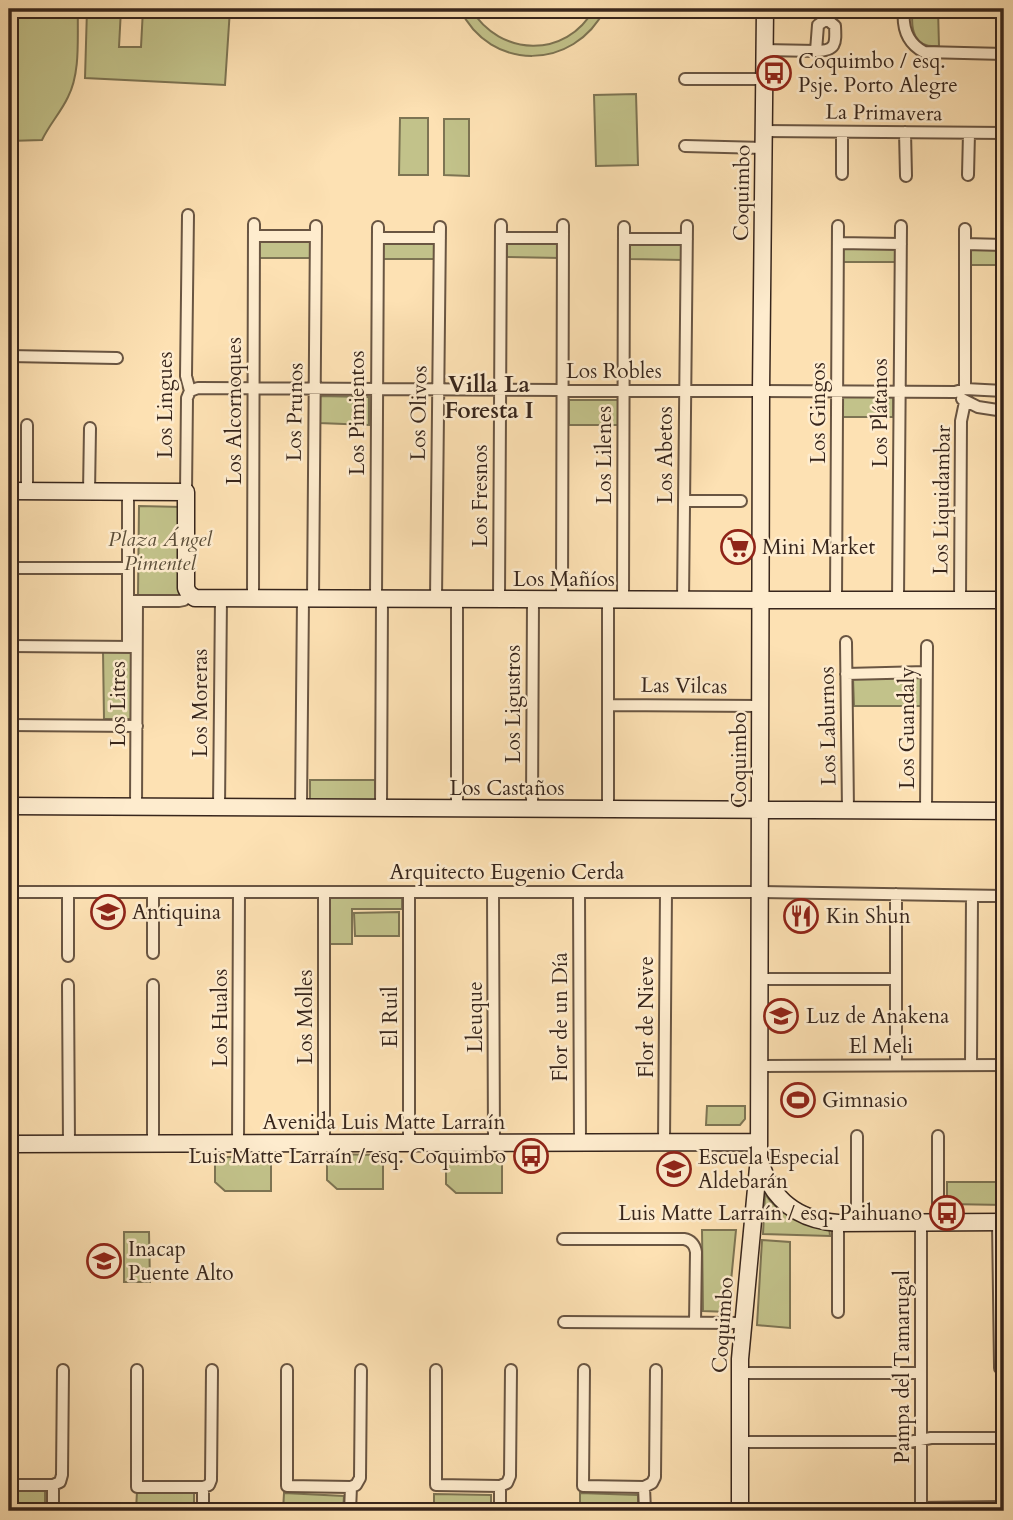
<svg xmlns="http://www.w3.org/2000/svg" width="1013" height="1520" font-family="Cardo,serif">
<rect width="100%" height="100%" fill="#fde1b3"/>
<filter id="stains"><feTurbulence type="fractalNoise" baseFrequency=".00286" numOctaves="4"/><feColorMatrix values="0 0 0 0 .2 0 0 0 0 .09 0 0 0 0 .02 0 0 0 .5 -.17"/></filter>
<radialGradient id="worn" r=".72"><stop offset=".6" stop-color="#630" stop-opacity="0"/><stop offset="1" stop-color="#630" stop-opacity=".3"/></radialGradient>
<path fill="#c2c28a" stroke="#7d7453" stroke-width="2" d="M9,9H78C77,36 81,72 68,97C61,112 49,125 42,140L9,141Z
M87,9H121L119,47H141L143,9H230L225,85L85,78Z
M460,9H471C500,57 566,59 594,9H605C574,71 490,72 460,9Z
M913,9H938L939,46C914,49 910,29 913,9Z
M636,94L638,165L596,166L594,95Z
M400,118H428V175H399Z
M444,119H469V176L444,175Z
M258,241H311V258H258Z
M507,241H560V258L507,257Z
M383,242H436V259H383Z
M630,243H683V260L630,259Z
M842,247H895V262H842Z
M970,248L1004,249V265H970Z
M318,396L369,397V425L319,423Z
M841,397H893V417H841Z
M569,400H618V425H569Z
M139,506L182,507L180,596L138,595Z
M103,651L129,652L133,654V719H104Z
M922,677V706H854L853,678Z
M310,780H375V801H310Z
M330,897L402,898V909H352V944H330Z
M399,912V936H355L354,913Z
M707,1106H745V1119L740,1125H706Z
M327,1154L383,1155V1189H337L327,1180Z
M215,1157H271V1191H225L215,1182Z
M446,1159H502V1193H456L446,1184Z
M947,1182H1004V1205L947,1204Z
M765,1194C779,1216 804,1223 829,1226L830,1236L763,1234Z
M702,1230H736L728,1312L703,1311Z
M124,1232H149L150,1282H124Z
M762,1240L790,1242V1328L757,1325Z
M9,1491H45V1511H9Z
M137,1491L194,1492V1511H136Z
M284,1493L344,1496L343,1511H283Z
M580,1493L638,1495V1511H580Z
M434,1494L491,1495V1511H434Z"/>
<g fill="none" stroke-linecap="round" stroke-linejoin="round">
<g stroke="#695542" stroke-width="14">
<path id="street" d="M686,9L765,10
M904,9C902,28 907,43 924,52L1004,54
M764,50L816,51C836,51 836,44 835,26L829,21H824L818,25L816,51
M685,79H764
M764,131L1004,133
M905,132L906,176
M685,146L764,148
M842,174V132
M968,175L969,133
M965,229V389
M254,236H316
M378,238H440
M501,238H563
M624,239H687
M838,243L901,244
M965,244L1004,245
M9,356L117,358
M190,391L198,388L955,392L965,389L1004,391
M962,399L978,407L1004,411
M27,491V425
M89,492L90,428
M128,492V647
M186,492L187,398L190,391L186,376L188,215
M684,501H741
M9,568H128
M253,598L254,224
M313,599L316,226
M376,599L378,227
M436,599L440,227
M499,599L501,225
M562,599L563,225
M623,600L624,227
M683,600L687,226
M836,600L838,226
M898,600L901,226
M960,600L961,421L965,402
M131,601H179L184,600L189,594
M846,642L848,810
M9,646L134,647
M846,674L926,672
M608,705L760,706
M9,725L137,726
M136,807L137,601
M219,807L221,598
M301,808L303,598
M381,808L382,599
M457,809V599
M532,809L533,599
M608,809V600
M926,811L927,646
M9,892H759L1004,896
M68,892V956
M324,892V1143
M409,892V1143
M493,892L494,1143
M579,892L580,1143
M153,953V892
M759,979H896
M68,985L69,1144
M896,1065V894
M971,1065L972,896
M759,1066L1004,1065
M857,1136V1223
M938,1136V1222
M664,1142L666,892
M153,1144V985
M238,1144L239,892
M998,1222L1000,1365V1368L1004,1372
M838,1223V1312
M563,1239H684C691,1240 695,1245 696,1252L695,1323
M564,1322L743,1323
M137,1370V1487H203
M287,1370V1486L351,1487
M436,1370V1485L500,1486L507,1483L510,1476L511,1370
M584,1370L583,1486L644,1487
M740,1373H921
M740,1442H909L931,1438H1004
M9,1485H53
M53,1485L60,1482L62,1475L63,1370
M53,1485V1511
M500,1486V1511
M203,1487L209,1485L211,1480L212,1370
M351,1487L356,1485L360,1478L361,1370
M644,1487L652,1483L655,1477L656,1370
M644,1487L645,1511
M740,1510L1004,1507
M203,1511V1487
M350,1511L351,1487
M921,1511V1223"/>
</g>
<g stroke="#38261c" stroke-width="19">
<path id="secondary" d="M9,491L186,492V588L189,594L195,598L779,600H1004
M9,806L1004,811
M9,1144L759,1142
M760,1161C772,1200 797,1220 838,1223L1004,1222
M740,1511V1359L759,1157L761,391L765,9"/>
</g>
<use href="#street" stroke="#feecce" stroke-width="10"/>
<use href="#secondary" stroke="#feecce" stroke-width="16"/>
</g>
<defs>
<g id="bus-ring" transform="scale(1.75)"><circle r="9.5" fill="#feecce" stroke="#8f2418" stroke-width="1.5"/><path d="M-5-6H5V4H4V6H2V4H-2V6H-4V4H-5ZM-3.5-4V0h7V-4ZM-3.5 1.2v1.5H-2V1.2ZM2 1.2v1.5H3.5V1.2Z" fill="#8f2418"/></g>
<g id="supermarket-ring" transform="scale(1.75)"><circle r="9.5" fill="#feecce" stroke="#8f2418" stroke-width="1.5"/><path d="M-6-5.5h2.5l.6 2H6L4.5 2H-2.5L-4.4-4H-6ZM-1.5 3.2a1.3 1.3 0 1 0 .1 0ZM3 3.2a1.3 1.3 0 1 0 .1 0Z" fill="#8f2418"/></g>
<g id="school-ring" transform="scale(1.75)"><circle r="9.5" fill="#feecce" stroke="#8f2418" stroke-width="1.5"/><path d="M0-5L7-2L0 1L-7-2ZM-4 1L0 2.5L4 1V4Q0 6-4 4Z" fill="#8f2418"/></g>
<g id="restaurant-ring" transform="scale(1.75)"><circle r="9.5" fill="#feecce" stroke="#8f2418" stroke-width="1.5"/><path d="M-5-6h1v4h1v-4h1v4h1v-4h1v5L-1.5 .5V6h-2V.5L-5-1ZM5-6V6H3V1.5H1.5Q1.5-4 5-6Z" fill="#8f2418"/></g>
<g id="stadium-ring" transform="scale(1.75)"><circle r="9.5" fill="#feecce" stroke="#8f2418" stroke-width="1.5"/><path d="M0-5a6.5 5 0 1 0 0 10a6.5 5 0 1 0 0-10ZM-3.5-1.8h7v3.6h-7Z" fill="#8f2418"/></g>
<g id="university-ring" transform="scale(1.75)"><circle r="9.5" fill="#feecce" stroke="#8f2418" stroke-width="1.5"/><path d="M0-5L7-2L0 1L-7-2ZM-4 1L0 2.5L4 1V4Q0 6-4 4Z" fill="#8f2418"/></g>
</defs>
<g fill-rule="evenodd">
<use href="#bus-ring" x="774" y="73"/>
<use href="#supermarket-ring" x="738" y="547"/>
<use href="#school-ring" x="108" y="912"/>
<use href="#restaurant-ring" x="801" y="916"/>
<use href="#school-ring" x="781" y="1016"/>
<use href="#stadium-ring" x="798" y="1100"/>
<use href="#bus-ring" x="531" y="1156"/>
<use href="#school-ring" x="674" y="1169"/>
<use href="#bus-ring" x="947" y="1213"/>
<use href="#university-ring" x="104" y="1261"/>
</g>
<g text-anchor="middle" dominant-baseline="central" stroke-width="5" stroke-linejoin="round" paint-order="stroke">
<g font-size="21" fill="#38261c" stroke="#feecce" text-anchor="start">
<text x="798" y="61">Coquimbo / esq.<tspan x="798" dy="24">Psje. Porto Alegre</tspan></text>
<text x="762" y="547">Mini Market</text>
<text x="132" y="912">Antiquina</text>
<text x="826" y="916">Kin Shun</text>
<text x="806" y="1016">Luz de Anakena</text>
<text x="822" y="1100">Gimnasio</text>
<text x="506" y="1156" text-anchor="end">Luis Matte Larraín / esq. Coquimbo</text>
<text x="698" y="1157">Escuela Especial<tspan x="698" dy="24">Aldebarán</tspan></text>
<text x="922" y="1213" text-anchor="end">Luis Matte Larraín / esq. Paihuano</text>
<text x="128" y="1249">Inacap<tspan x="128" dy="24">Puente Alto</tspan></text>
</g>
<g font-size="21" fill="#38261c" stroke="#feecce">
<text transform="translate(884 113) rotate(1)">La Primavera</text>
<text transform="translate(742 193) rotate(-89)">Coquimbo</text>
<text x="614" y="371">Los Robles</text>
<text transform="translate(165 405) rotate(-90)">Los Lingues</text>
<text transform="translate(234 411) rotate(-90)">Los Alcornoques</text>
<text transform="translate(295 412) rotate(-89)">Los Prunos</text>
<text transform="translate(357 413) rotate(-90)">Los Pimientos</text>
<text transform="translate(419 413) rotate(-89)">Los Olivos</text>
<text transform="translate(818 413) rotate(-90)">Los Gingos</text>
<text transform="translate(880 413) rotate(-90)">Los Plátanos</text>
<text transform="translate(604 455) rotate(-90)">Los Lilenes</text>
<text transform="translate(665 455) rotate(-90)">Los Abetos</text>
<text transform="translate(480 496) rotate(-90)">Los Fresnos</text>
<text transform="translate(942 500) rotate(-89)">Los Liquidambar</text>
<text x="564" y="579">Los Mañíos</text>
<text transform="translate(684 686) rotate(1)">Las Vilcas</text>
<text transform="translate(200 703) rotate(-90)">Los Moreras</text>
<text transform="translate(118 704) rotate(-90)">Los Litres</text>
<text transform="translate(513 704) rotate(-90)">Los Ligustros</text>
<text transform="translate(828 726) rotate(-91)">Los Laburnos</text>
<text transform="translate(907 728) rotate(-90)">Los Guandaly</text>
<text transform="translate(739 760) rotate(-90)">Coquimbo</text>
<text x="507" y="788">Los Castaños</text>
<text x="507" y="872">Arquitecto Eugenio Cerda</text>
<text transform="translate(305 1017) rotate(-90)">Los Molles</text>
<text transform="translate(390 1017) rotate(-90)">El Ruil</text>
<text transform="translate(475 1017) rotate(-90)">Lleuque</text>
<text transform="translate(560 1017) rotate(-90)">Flor de un Día</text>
<text transform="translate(646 1017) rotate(-90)">Flor de Nieve</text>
<text transform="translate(220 1018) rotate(-90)">Los Hualos</text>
<text x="881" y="1046">El Meli</text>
<text x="384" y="1122">Avenida Luis Matte Larraín</text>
<text transform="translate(723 1325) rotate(-86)">Coquimbo</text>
<text transform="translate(902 1367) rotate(-90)">Pampa del Tamarugal</text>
</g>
<g font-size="21" font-style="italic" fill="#5a4d38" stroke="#feecce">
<text x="160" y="539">Plaza Ángel<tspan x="160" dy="24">Pimentel</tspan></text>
</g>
<g font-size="23" font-weight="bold" fill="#38261c" stroke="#feecce">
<text x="489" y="384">Villa La<tspan x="489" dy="26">Foresta I</tspan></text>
</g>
</g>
<rect width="1013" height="1520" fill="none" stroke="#fde1b3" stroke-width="35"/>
<rect x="10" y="10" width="992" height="1499" fill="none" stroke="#38261c" stroke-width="3.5"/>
<rect x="18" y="18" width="978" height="1485" fill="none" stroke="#38261c" stroke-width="2"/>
<rect width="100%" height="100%" filter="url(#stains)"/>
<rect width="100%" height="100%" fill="url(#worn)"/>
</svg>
